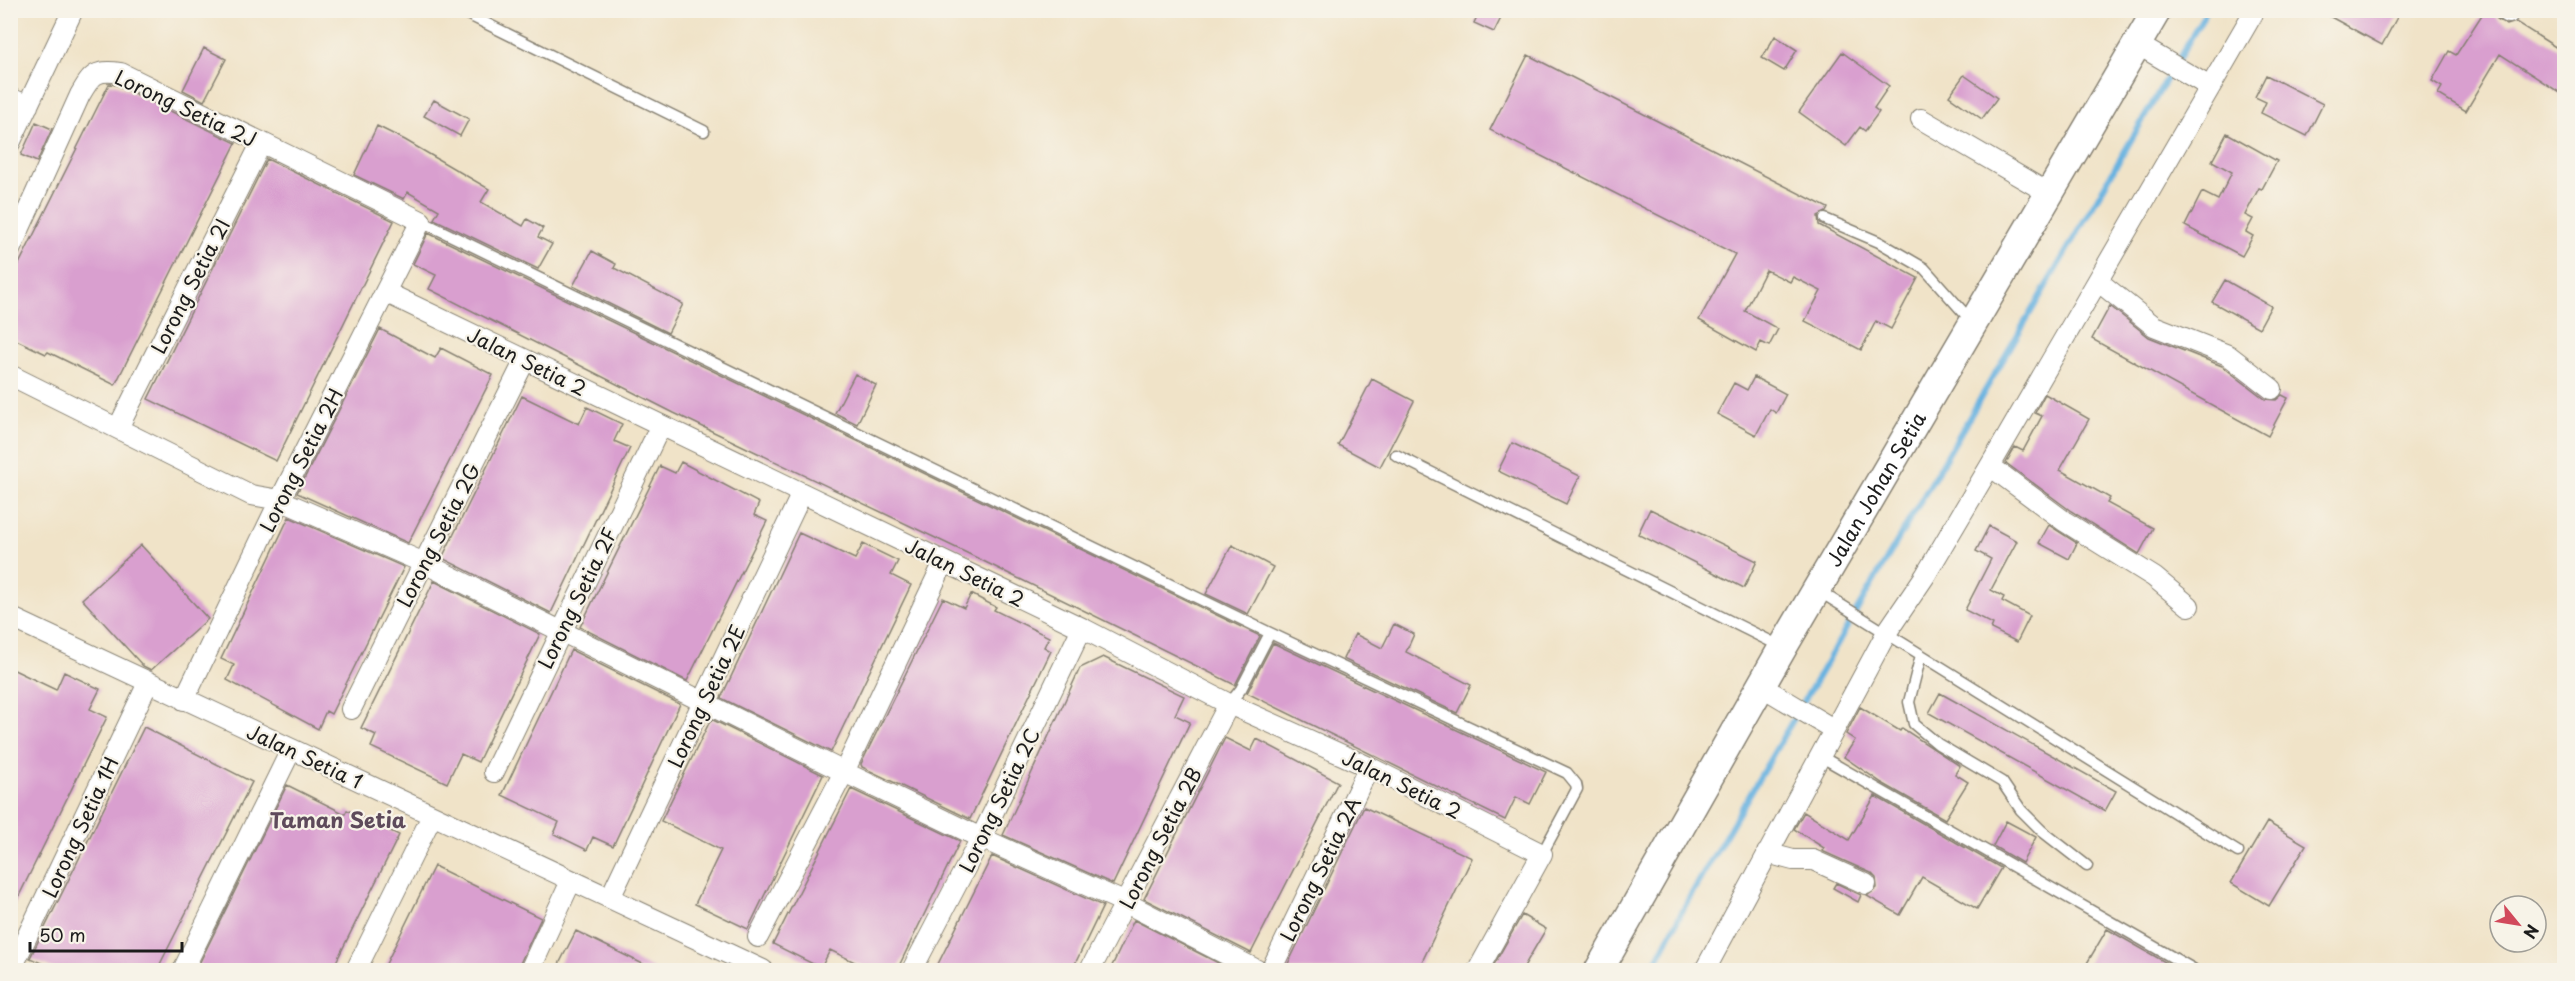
<svg xmlns="http://www.w3.org/2000/svg" width="2575" height="981" font-family="'Playpen Sans',sans-serif">
<rect width="100%" height="100%" fill="#f7f3e8"/>
<filter id="ink" filterUnits="userSpaceOnUse"><feTurbulence type="fractalNoise" baseFrequency=".0167" numOctaves="2"/><feDisplacementMap in="SourceGraphic" scale="12" xChannelSelector="R" yChannelSelector="G"/><feConvolveMatrix kernelMatrix="1 2 1 2 8 2 1 2 1" color-interpolation-filters="sRGB"/></filter>
<filter id="wash" filterUnits="userSpaceOnUse"><feTurbulence type="fractalNoise" baseFrequency=".008" numOctaves="4" result="noise"/><feDisplacementMap in="SourceGraphic" scale="24" xChannelSelector="R" yChannelSelector="G"/><feGaussianBlur stdDeviation="1.35" result="paint"/><feColorMatrix in="noise" values="0 0 0 0 0 0 0 0 0 0 0 0 0 0 0 0 0 1.4 0 .05"/><feComposite in="paint" operator="in"/></filter>
<g filter="url(#wash)">
<rect width="100%" height="100%" fill="#f0e3c8"/>
<g fill="none" stroke-linecap="round" stroke-linejoin="round">
<path stroke="#68b2e0" stroke-width="6" d="M1652,970L1688,900L2207,10"/>
</g>
<g id="blocks">
<path fill="#d99fcf" d="M1480,10H1505L1494,32L1474,23Z
M2318,10H2401L2382,45Z
M2485,10H2493L2497,19L2507,25L2516,22L2565,53V96L2500,54L2466,111L2438,94L2442,87L2432,81L2449,51L2456,55Z
M1775,36L1797,50L1784,71L1762,58Z
M204,48L226,59L204,101L183,90Z
M1842,52L1889,86L1874,108L1879,112L1865,131L1860,127L1846,146L1799,112Z
M1528,55L1828,208L1826,212L1818,216L1819,225L1918,278L1891,329L1876,321L1861,350L1805,321L1821,291L1793,277L1790,282L1766,270L1745,311L1778,329L1769,346L1761,342L1756,352L1699,320L1735,254L1490,130Z
M1964,75L1997,98L1982,119L1949,96Z
M2266,75L2323,104L2307,136L2261,113L2266,102L2255,97Z
M109,84L117,85L236,143L115,385L48,352L46,354L10,337V282Z
M434,100L469,119L460,136L424,116Z
M36,122L52,129L37,162L21,155Z
M377,126L405,140L489,189L481,202L523,226L527,219L543,228L538,237L552,244L538,269L434,219L439,210L408,192L404,199L354,175Z
M2227,133L2277,161L2262,189L2259,188L2245,215L2253,219L2246,232L2253,236L2242,256L2185,226L2202,192L2218,200L2232,172L2212,161Z
M267,159L394,221L276,461L148,399Z
M428,233L1260,636L1235,685L969,554L674,413L429,289L436,275L413,264Z
M592,251L616,264L614,268L683,304L668,333L573,286Z
M2225,280L2271,306L2259,328L2212,302Z
M2110,306L2149,337L2222,366L2265,399L2276,400L2282,395L2288,398L2268,436L2092,339Z
M380,329L435,358L441,348L493,375L408,543L297,493Z
M855,374L876,385L857,424L835,413Z
M1754,377L1786,394L1776,413L1770,409L1756,435L1717,414L1734,383L1747,390Z
M1372,379L1414,401L1380,467L1338,445Z
M2045,394L2089,419L2060,470L2110,498L2107,503L2153,528L2139,554L2071,511L2006,463L2015,447L2023,451L2042,416L2035,413Z
M522,396L579,424L587,407L622,424L614,441L630,448L551,613L442,558Z
M1512,443L1580,476L1566,504L1498,471Z
M681,462L759,503L754,515L767,521L687,681L580,627L660,466L675,473Z
M1650,509L1757,561L1744,588L1638,534Z
M289,517L404,567L331,714L326,711L318,729L227,680L234,665L221,659Z
M2049,525L2077,543L2069,559L2039,543Z
M1989,526L2017,541L1991,590L2004,597L2002,601L2030,616L2017,642L1991,629L1993,624L1965,610L1991,559L1976,551Z
M799,533L855,559L863,544L898,561L891,575L911,585L831,752L721,698Z
M141,545L208,619L151,670L143,666L82,599Z
M1232,545L1273,567L1248,614L1206,594Z
M434,581L540,634L478,762L461,754L447,783L371,747L376,735L361,728Z
M971,594L996,607L994,610L1049,637L1044,647L1051,651L970,819L862,767L861,764L943,598L964,608Z
M1394,624L1414,634L1406,652L1471,685L1457,713L1343,659L1355,634L1382,648Z
M1273,643L1546,772L1530,804L1516,797L1505,820L1247,693Z
M571,650L680,704L613,846L593,837L587,850L554,834L559,822L502,795Z
M1103,657L1184,696L1175,715L1190,722L1113,884L1003,835L1080,668Z
M10,668L56,690L64,672L100,689L90,709L107,717L10,914Z
M1940,693L2116,791L2105,811L1929,713Z
M1860,707L1900,731L1902,728L1960,766L1955,774L1968,782L1945,819L1882,783L1844,757L1855,740L1846,734Z
M711,719L823,775L748,929L695,904L721,850L661,821Z
M144,727L252,782L157,970H56L30,958Z
M1225,738L1251,751L1257,739L1338,782L1251,953L1144,899Z
M287,785L345,814L347,810L399,835L332,970H196Z
M851,789L960,841L897,970H871L830,950L821,968L773,944Z
M1875,796L2001,868L1977,909L1922,877L1900,915L1867,896L1877,888L1876,878L1871,873L1822,851L1824,848L1794,829L1804,812L1849,840Z
M1364,807L1472,858L1418,970H1285Z
M2006,821L2036,837L2022,863L1993,846Z
M2267,822L2306,845L2269,906L2231,883Z
M992,856L1103,906L1072,970H935Z
M434,866L541,918L517,970H383Z
M1836,883L1861,895L1858,902L1833,888Z
M1522,915L1546,929L1522,970H1491Z
M1134,920L1232,970H1110Z
M2107,929L2179,970H2083Z
M576,931L655,970H556Z"/>
</g>
</g>
<g filter="url(#ink)">
<use href="#blocks" fill-opacity="0" stroke="#868072" stroke-width="1.5"/>
<g fill="none" stroke-linecap="round" stroke-linejoin="round">
<g stroke="#868072" stroke-width="13">
<path id="lane" d="M459,10L704,131
M1825,219L1879,242L1924,268L1973,323
M421,221L1270,633L1567,773L1576,784L1577,789L1542,854
M1396,455L1782,647
M1817,590L2238,852
M1921,655L1909,702L1914,724L1938,744L2002,782L2021,810L2042,831L2087,866
M1229,704L1241,689L1270,633
M1820,756L2193,969"/>
</g>
<g stroke="#868072" stroke-width="22">
<path id="street" d="M2505,10L2509,13
M2137,44L2210,87
M10,98L28,106
M1921,119L2050,194
M10,143L73,10
M10,250L80,95C92,74 96,69 121,73L421,221L280,500L184,700
M2099,282L2154,326L2228,355L2272,389
M385,292L1082,628L1229,704L1369,767L1542,854L1478,970
M10,375L251,495L280,500L424,563L844,772L981,838L1126,903L1257,970
M118,428L261,144
M1990,466L2064,521L2154,577L2189,606
M10,617L763,970
M1761,686L1833,729
M351,709L525,360
M494,772L661,425
M1767,853L1793,860H1813L1866,884
M610,898L802,493
M758,937L844,772L944,562
M11,970L148,683
M183,970L291,750
M356,970L432,816
M530,970L571,881
M912,970L981,838L1082,628
M1090,970L1229,704
M1271,970L1369,767
M1705,970L1887,632L1925,576L1990,466L2255,10"/>
</g>
<g stroke="#868072" stroke-width="31">
<g id="secondary">
<path id="s1" d="M1599,970L1783,647L2157,10"/>
</g>
</g>
<use href="#lane" stroke="#fff" stroke-width="10"/>
<use href="#street" stroke="#fff" stroke-width="20"/>
<use href="#secondary" stroke="#fff" stroke-width="28"/>
</g>
</g>
<g text-anchor="middle" dominant-baseline="central" stroke-width="4.5" stroke-linejoin="round" paint-order="stroke">
<g font-size="20" fill="#1c1c1c" stroke="#f7f3e8">
<text transform="translate(186 108) rotate(25)">Lorong Setia 2J</text>
<text transform="translate(190 286) rotate(-63)">Lorong Setia 2I</text>
<text transform="translate(527 361) rotate(26)">Jalan Setia 2</text>
<text transform="translate(301 460) rotate(-63)">Lorong Setia 2H</text>
<text stroke="none"><textPath href="#s1" startOffset="555">Jalan Johan Setia</textPath></text>
<text transform="translate(438 535) rotate(-63)">Lorong Setia 2G</text>
<text transform="translate(965 572) rotate(26)">Jalan Setia 2</text>
<text transform="translate(577 598) rotate(-64)">Lorong Setia 2F</text>
<text transform="translate(706 696) rotate(-65)">Lorong Setia 2E</text>
<text transform="translate(305 756) rotate(25)">Jalan Setia 1</text>
<text transform="translate(1402 784) rotate(26)">Jalan Setia 2</text>
<text transform="translate(999 800) rotate(-64)">Lorong Setia 2C</text>
<text transform="translate(80 827) rotate(-65)">Lorong Setia 1H</text>
<text transform="translate(1160 838) rotate(-63)">Lorong Setia 2B</text>
<text transform="translate(1320 869) rotate(-64)">Lorong Setia 2A</text>
</g>
<g font-size="21" font-weight="bold" fill="#5e4a5b" stroke="#f7f3e8">
<text x="338" y="819">Taman Setia</text>
</g>
</g>
<rect width="2575" height="981" fill="none" stroke="#f7f3e8" stroke-width="36"/>
<g transform="translate(2518 924) rotate(120)"><circle r="28" fill="#f7f3e8" stroke="#9f9d96" stroke-width="1.5"/>
<path d="M0-4.5L10 22L0 15L-10 22Z" fill="#d1495b"/>
<text y="-9" font-size="16" font-weight="bold" text-anchor="middle" fill="#1c1c1c">N</text>
</g>
<path d="M30 942v9h152v-9" fill="none" stroke="#1c1c1c" stroke-width="3"/>
<text x="39" y="942" font-size="18" fill="#1c1c1c" stroke="#f7f3e8" stroke-width="4.5" paint-order="stroke">50 m</text>
</svg>
